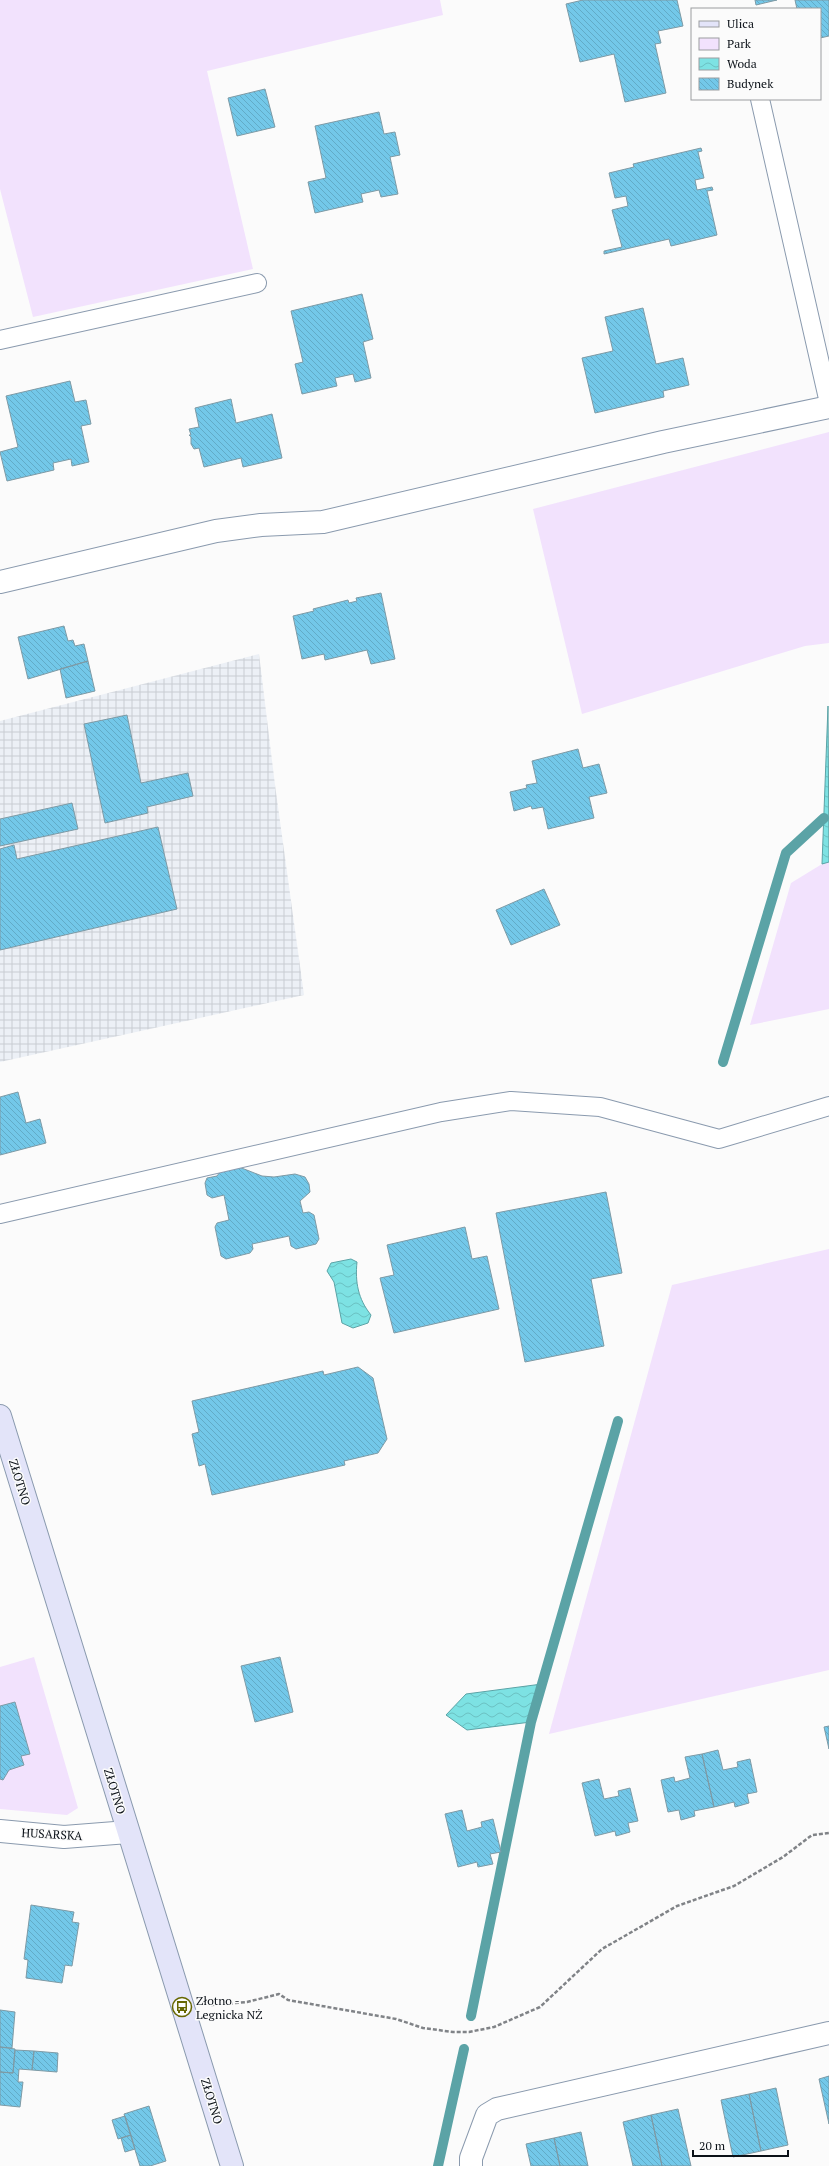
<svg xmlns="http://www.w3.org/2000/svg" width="829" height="2166" font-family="'PT Serif',serif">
<defs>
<pattern id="industrial-grid" width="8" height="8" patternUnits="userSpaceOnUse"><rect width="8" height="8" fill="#ecf0f6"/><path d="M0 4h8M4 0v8" fill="none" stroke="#c9cdd2"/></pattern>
<pattern id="water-waves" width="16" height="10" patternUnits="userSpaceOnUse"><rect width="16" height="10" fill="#7de2e3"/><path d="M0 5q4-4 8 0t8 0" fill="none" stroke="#6bc1c2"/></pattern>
<pattern id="building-back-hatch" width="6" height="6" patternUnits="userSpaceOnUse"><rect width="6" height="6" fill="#73c8e9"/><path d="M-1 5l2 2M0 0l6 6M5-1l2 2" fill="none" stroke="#62abc7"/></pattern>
</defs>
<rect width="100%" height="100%" fill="#fbfbfb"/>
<path fill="url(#industrial-grid)" d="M259,654L275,785L304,995L0,1062V721Z"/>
<path fill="#f2e2fd" d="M0,0H440L443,15L207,71L253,269L33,317L0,189Z
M829,432V643L805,646L582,714L533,509Z
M829,862V1009L750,1025L791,883L822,864Z
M829,1249V1670L549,1734L672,1285Z
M34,1657L78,1808L67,1815L0,1809V1667Z"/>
<path fill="url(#water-waves)" stroke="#5ba3a6" d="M828,706L829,862L822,864Z
M351,1259L357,1262C355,1282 358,1299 371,1315L368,1323L353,1328L342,1323L334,1282L327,1271L331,1263Z
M542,1684L531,1722L467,1730L446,1715L466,1694Z"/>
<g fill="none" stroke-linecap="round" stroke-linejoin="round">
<path stroke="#5ba3a6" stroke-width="10" d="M723,1062L786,853L824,818
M471,2016L531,1722L618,1421
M438,2166L464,2049"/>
</g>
<path fill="url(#building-back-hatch)" stroke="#7e9aa5" d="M583,0H677L683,26L658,31L661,43L655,44L666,93L625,102L614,54L580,62L566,4Z
M755,0H777L756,5Z
M795,0H829V36L820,38V9H797Z
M265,89L275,127L237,136L228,98Z
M379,112L384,134L395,132L400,155L390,157L398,194L381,197L379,190L361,194L363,202L315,213L308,182L326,178L315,126Z
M701,148L702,151L698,152L704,178L695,180L697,190L712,187L713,190L707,191L717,235L671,246L669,239L604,254V251L622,247L612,210L628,206L626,196L615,198L609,173L634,167L633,164Z
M362,294L373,339L363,342L371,378L355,382L353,374L335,378L337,386L302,394L295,364L303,362L291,311Z
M643,308L656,364L683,358L689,385L663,391L664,397L595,413L582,358L613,351L605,317Z
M70,381L75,402L86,400L91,424L81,426L89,462L72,466L71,459L53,463L54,470L7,481L0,452L18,447L6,396Z
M231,399L236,423L272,414L282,458L243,467L241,458L204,467L199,448L194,449L191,444V437L189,435H191L189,429L199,427L195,408Z
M381,593L395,659L371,664L367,650L325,660L324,654L302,659L293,616L314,611L313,609L348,600L349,603L357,601L356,598Z
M64,626L68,641L73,640L75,646L84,644L88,661L28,679L18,637Z
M88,661L95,691L66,698L60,669Z
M127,715L141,783L188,773L193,796L147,807L148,813L105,823L84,724Z
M578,749L583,768L599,764L607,793L589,797L594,818L548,829L543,807L532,809L531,806L514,811L510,792L527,788L526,785L537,783L532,761Z
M72,803L78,829L0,846V819Z
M158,827L177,909L0,950V849L14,845L17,859Z
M544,889L560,925L511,945L496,910Z
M18,1092L26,1123L40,1119L46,1143L0,1155V1097Z
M239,1167L262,1176L274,1177L295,1174L305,1177L309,1184L310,1192L300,1201L303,1213L309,1212L314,1215L319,1239L316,1244L296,1249L291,1246L289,1236L252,1244L253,1249L250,1253L226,1259L221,1256L215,1227L217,1223L229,1220L224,1195L212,1198L207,1195L205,1183L207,1178L217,1176L220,1172Z
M606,1192L622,1273L591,1279L604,1346L525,1362L496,1213Z
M465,1227L472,1259L487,1256L499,1309L394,1333L380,1278L394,1275L387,1245Z
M358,1367L373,1378L387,1439L378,1453L344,1461L345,1465L212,1495L205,1464L199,1466L192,1434L199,1432L192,1401L323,1371L324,1375Z
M280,1657L293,1712L255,1722L241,1666Z
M15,1702L30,1754L21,1756L24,1765L9,1770L3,1780L0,1779V1706Z
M829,1726V1749L824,1727Z
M718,1750L723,1770L738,1767L737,1762L750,1759L757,1792L747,1794L749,1803L735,1807L734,1802L714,1807L702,1754Z
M702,1754L714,1807L694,1811L695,1816L681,1820L679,1810L668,1812L661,1780L674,1777L675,1782L690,1778L685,1757Z
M599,1779L604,1799L619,1796L618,1791L630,1788L638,1821L628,1823L630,1832L616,1836L615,1831L595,1836L582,1783Z
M462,1810L467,1831L482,1827L481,1822L493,1819L501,1852L490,1854L493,1864L478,1867L477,1862L458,1867L445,1814Z
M31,1905L74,1912L72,1922L79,1923L72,1966L65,1965L62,1983L26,1978L28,1960L24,1959Z
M0,2010L15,2012L12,2048L0,2047Z
M0,2047L15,2049L13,2073L0,2072Z
M15,2050L34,2051L32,2070L19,2069L18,2082H23L20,2107L0,2105V2072L13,2073Z
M34,2051L58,2053L57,2072L32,2070Z
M829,2076V2124L819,2079Z
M776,2088L788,2145L761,2151L749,2094Z
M749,2094L761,2151L733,2157L721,2100Z
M149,2106L166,2161L150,2166H140L124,2114Z
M678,2109L691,2166H662L651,2115Z
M651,2115L662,2166H633L623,2122Z
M125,2116L131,2135L118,2139L112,2120Z
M581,2132L588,2166H560L554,2138Z
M131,2135L135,2149L125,2152L121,2138Z
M554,2138L560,2166H531L526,2144Z"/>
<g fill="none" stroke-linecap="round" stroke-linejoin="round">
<g stroke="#8a9aae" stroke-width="20">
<path id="lane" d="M760,99L829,403
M0,340L257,283
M0,1214L441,1112L511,1101L600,1107L719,1139L829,1106"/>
</g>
<g stroke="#8a9aae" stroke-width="24">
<path id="street" d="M0,582L216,531L261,525L323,522L663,442L829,407
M0,1831L64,1837L128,1832
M471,2166V2158L487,2115L497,2109L829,2033"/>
</g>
<g stroke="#8a9aae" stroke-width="24">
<path id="secondary" d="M0,1416L232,2166"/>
</g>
<path stroke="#808387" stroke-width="2.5" stroke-dasharray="4 2" stroke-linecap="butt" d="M211,2005L247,2002L279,1994L288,2000L396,2019L423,2028L453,2032H469L494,2027L540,2007L602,1949L677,1906L734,1886L783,1857L812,1835L829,1833"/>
<use href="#lane" stroke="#fff" stroke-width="18"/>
<use href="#street" stroke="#fff" stroke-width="22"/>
<use href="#secondary" stroke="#e3e4f9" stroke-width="22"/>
</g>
<defs>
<g id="bus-ring" transform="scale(1)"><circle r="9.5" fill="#fbfbfb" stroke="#666701" stroke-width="1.5"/><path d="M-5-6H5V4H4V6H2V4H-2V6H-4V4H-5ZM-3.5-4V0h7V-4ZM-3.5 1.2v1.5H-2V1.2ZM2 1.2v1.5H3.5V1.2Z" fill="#666701"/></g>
</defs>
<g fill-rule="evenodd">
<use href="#bus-ring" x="182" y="2007"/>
</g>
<g text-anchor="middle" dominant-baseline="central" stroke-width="3" stroke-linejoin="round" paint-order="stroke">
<g font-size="12" fill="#0b1118" stroke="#fbfbfb">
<text transform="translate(20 1482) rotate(73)">ZŁOTNO</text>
<text transform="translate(115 1791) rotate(73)">ZŁOTNO</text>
<text transform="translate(52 1834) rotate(3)">HUSARSKA</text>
<text transform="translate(212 2101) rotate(73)">ZŁOTNO</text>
</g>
<g font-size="12" fill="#0b1118" stroke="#fbfbfb" text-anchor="start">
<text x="196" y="2000">Złotno -<tspan x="196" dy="14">Legnicka NŻ</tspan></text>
</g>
</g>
<rect x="691" y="8" width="130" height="92" fill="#fbfbfb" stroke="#9b9da0"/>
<rect x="699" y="21" width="20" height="6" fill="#e3e4f9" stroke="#9b9da0"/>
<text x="727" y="28" font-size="12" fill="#0b1118">Ulica</text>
<rect x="699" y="38" width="20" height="12" fill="#f2e2fd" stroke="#9b9da0"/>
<text x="727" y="48" font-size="12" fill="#0b1118">Park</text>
<rect x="699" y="58" width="20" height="12" fill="url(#water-waves)" stroke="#9b9da0"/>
<text x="727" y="68" font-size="12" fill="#0b1118">Woda</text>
<rect x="699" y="78" width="20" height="12" fill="url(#building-back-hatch)" stroke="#9b9da0"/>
<text x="727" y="88" font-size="12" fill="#0b1118">Budynek</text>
<path d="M693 2150v6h95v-6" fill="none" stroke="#0b1118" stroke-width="2"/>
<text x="699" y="2150" font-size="12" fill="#0b1118" stroke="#fbfbfb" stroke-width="3" paint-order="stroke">20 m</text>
</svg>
